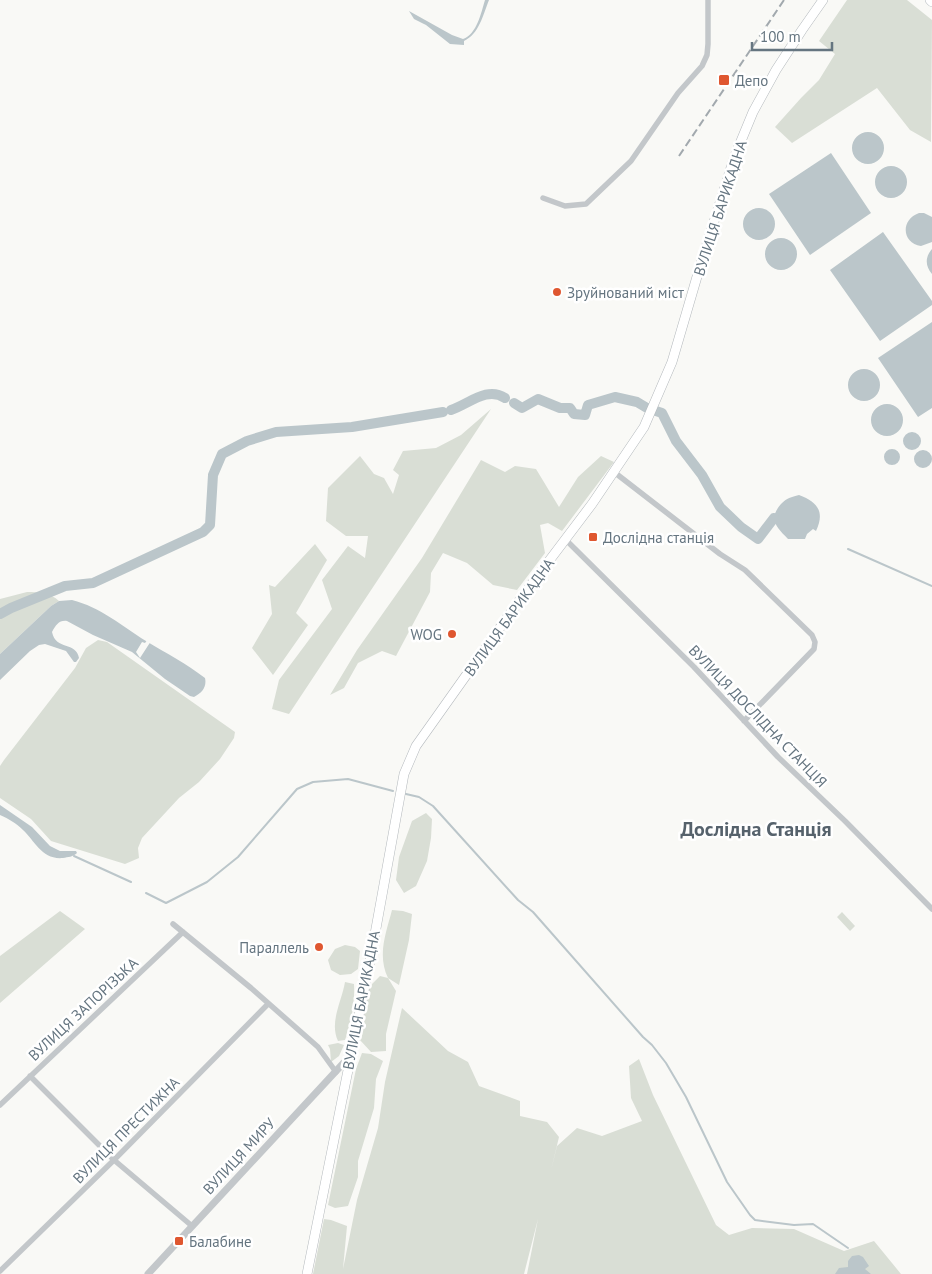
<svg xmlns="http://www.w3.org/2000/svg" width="932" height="1274" font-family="'PT Sans',sans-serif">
<rect width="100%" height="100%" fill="#f9f9f6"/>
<path fill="#d9ded5" d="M847,0H907L932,20L931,142L910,130L877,88L792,143L775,127L801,98L819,80L835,54L819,41Z
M491,409L289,714L272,709L279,680L332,609L322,580L348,546L365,558L368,536H346L326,521L328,488L360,456L374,474L384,478L393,494L399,475L393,470L403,451L436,448L461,435Z
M601,456L614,462L562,531L548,523L540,525L545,553L517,590L493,585L467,563L443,553L431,573L430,592L396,656L382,651L358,663L344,688L330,695L357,650L422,558L481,460L505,472L515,466L536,469L559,507L578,477Z
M315,544L327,560L296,613L308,625L273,675L252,648L272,614L269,585L275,587Z
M27,592C38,592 51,593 59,601L51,606L0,654V599Z
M98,640L107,642L235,732L234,738L220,759L199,782L179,798L142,838L138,848L139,858L125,864L51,841L31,819L0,798V766L4,760L75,668L86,648Z
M426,813L432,819L431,838L427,861L416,886L404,893L396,880L399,857L412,821Z
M392,910L403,911L412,914L409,940L399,985L388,978L396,991L386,1034V1051L371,1052L360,1040L369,987L380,976L388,978C377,955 386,933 392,910Z
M60,911L85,929L0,1003V956Z
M842,912L855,926L850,931L837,917Z
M345,945L355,947L360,951L358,969L351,974L340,975L331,970L328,960L335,949Z
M345,982L354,984C355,1002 351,1024 345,1040L338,1041C329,1022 342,1001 345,982Z
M402,1008L448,1051L468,1062L479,1086L520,1101V1116L547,1122L559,1137L551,1170L557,1146L577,1128L602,1136L642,1121L631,1098L629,1066L639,1059L653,1095L716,1225L729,1235L752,1228L794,1229L844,1251L874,1241L901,1274H527L538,1219L524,1274H313L324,1219L331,1220L347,1226L343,1269L357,1200L378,1128L385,1082Z
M338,1043L344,1045L339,1056L331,1062L330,1049L328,1045Z
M362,1053L371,1054L383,1061L376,1079L374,1108L358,1161V1177L348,1206L335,1208L328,1205L356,1069Z"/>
<path fill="#bbc6ca" d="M485,0H489C483,15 479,34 464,41V45L450,44L426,25L414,19L409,11L452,35L463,39C477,34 481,13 485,0Z
M852 148a16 16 0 1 1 32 0a16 16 0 1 1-32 0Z
M831,153L871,213L810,255L769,194Z
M875 182a16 16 0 1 1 32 0a16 16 0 1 1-32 0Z
M743 224a16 16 0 1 1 32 0a16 16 0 1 1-32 0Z
M919,213H924L932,217V242L921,246C902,243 900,220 919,213Z
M883,232L932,301V305L880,341L830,270Z
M765 254a16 16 0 1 1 32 0a16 16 0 1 1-32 0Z
M932,249V274C925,266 925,257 932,249Z
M932,322V408L918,417L878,358Z
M848 385a16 16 0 1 1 32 0a16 16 0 1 1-32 0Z
M871 420a16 16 0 1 1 32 0a16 16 0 1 1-32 0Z
M903 441a9 9 0 1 1 18 0a9 9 0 1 1-18 0Z
M884 457a8 8 0 1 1 16 0a8 8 0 1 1-16 0Z
M914 459a9 9 0 1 1 18 0a9 9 0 1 1-18 0Z
M799,495C818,502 825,512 816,531L813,529L807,534L805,539H788C776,527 768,519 781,504C787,498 791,497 799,495Z
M72,600C100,607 122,626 146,641C166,653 187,664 205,678C207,687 202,693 194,697L190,696L165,679L132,652L93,635L67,621C59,620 56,625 52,632C56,651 76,641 79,658L76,662H74L66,651L45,644L39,645L30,651L0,680V654L51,606L59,601Z
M0,805L32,827L50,846L60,851H76L77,853C73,857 68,857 63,858C42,860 35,841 23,830C16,823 9,819 0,815Z
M859,1255L863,1257L869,1266L865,1269L871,1274H835L839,1268L848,1267V1261L852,1256Z"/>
<path fill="#f9f9f6" d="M148,639L151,641L140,658L136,652L142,642L145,643Z"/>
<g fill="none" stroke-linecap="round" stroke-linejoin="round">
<path stroke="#bbc6ca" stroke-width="2" d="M848,549L932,586
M406,794L419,797L433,806L518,900L533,912L643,1037L652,1045L666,1063L686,1097L727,1182L750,1215L755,1220L794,1225L813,1224L848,1248
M74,856L131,882
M146,893L166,903L207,882L238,857L297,789L313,782L348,779L393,791"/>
<path stroke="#bbc6ca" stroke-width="10" d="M514,403L522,408L538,399L560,408H570L574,414L585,415L588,405L615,397L637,402L647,408
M451,410C469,404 487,386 505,398
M656,411L662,413L676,441L702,475L720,507L741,527L758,539L774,518
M0,614L11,608L65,586L93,583L203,532L210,525L213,475L222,454L247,441L276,432L352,427L443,412"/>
<g stroke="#b4b9bd" stroke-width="10">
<path id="primary" d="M930,0L932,2
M307,1274L371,956L404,774L416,746L521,598L592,504L644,427L672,362L701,263L734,158L753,112L776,70L802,30L823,0"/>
</g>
<path stroke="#c3c7ca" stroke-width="5.5" d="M543,198L565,206L586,204L631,161L678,93L702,66L707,55L708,44V0
M614,472L720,554L745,570L812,635L815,642L814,649L744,721
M566,540L694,667L778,757L845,821L932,909
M173,924L251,988L318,1047L336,1072
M30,1076L114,1160L192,1226
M0,1105L183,932
M0,1271L114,1160L268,1004"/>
<path stroke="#c3c7ca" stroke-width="7" d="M148,1274L350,1056"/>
<use href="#primary" stroke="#fff" stroke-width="9"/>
<path stroke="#a2a9ae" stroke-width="2" stroke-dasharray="8 4" stroke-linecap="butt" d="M679,156L784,0"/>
</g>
<g fill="#df5730" stroke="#fff" stroke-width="2">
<rect x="718" y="74" width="12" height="12" rx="2.5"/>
<circle cx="557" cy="292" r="5"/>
<rect x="588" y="532" width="10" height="10" rx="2.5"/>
<circle cx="452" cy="634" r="5"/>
<circle cx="319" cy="947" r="5"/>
<rect x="174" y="1236" width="10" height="10" rx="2.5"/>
</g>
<g text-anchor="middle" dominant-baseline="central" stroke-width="5" stroke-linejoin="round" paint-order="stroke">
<g font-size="15" fill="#657580" stroke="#fff" text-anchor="start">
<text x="735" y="80">Депо</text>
<text x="567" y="292">Зруйнований міст</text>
<text x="603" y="537">Дослідна станція</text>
<text x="442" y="634" text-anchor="end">WOG</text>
<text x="309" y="947" text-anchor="end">Параллель</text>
<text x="189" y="1241">Балабине</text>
</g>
<g font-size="15" fill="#657580" stroke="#fff">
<text transform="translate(720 208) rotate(-72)">ВУЛИЦЯ БАРИКАДНА</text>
<text transform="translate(509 617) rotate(-54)">ВУЛИЦЯ БАРИКАДНА</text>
<text transform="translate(758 716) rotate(46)">ВУЛИЦЯ ДОСЛІДНА СТАНЦІЯ</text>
<text transform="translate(361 1000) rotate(-79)">ВУЛИЦЯ БАРИКАДНА</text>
<text transform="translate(83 1009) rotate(-43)">ВУЛИЦЯ ЗАПОРІЗЬКА</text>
<text transform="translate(126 1130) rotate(-45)">ВУЛИЦЯ ПРЕСТИЖНА</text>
<text transform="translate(239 1156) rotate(-47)">ВУЛИЦЯ МИРУ</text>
</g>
<g font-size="20" font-weight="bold" fill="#56626c" stroke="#fff">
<text x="756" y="829">Дослідна Станція</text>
</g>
</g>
<path d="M752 42v8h80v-8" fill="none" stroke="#657580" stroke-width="2.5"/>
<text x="760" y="42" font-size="15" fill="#657580" stroke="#ffffff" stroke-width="4" paint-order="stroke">100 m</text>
</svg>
